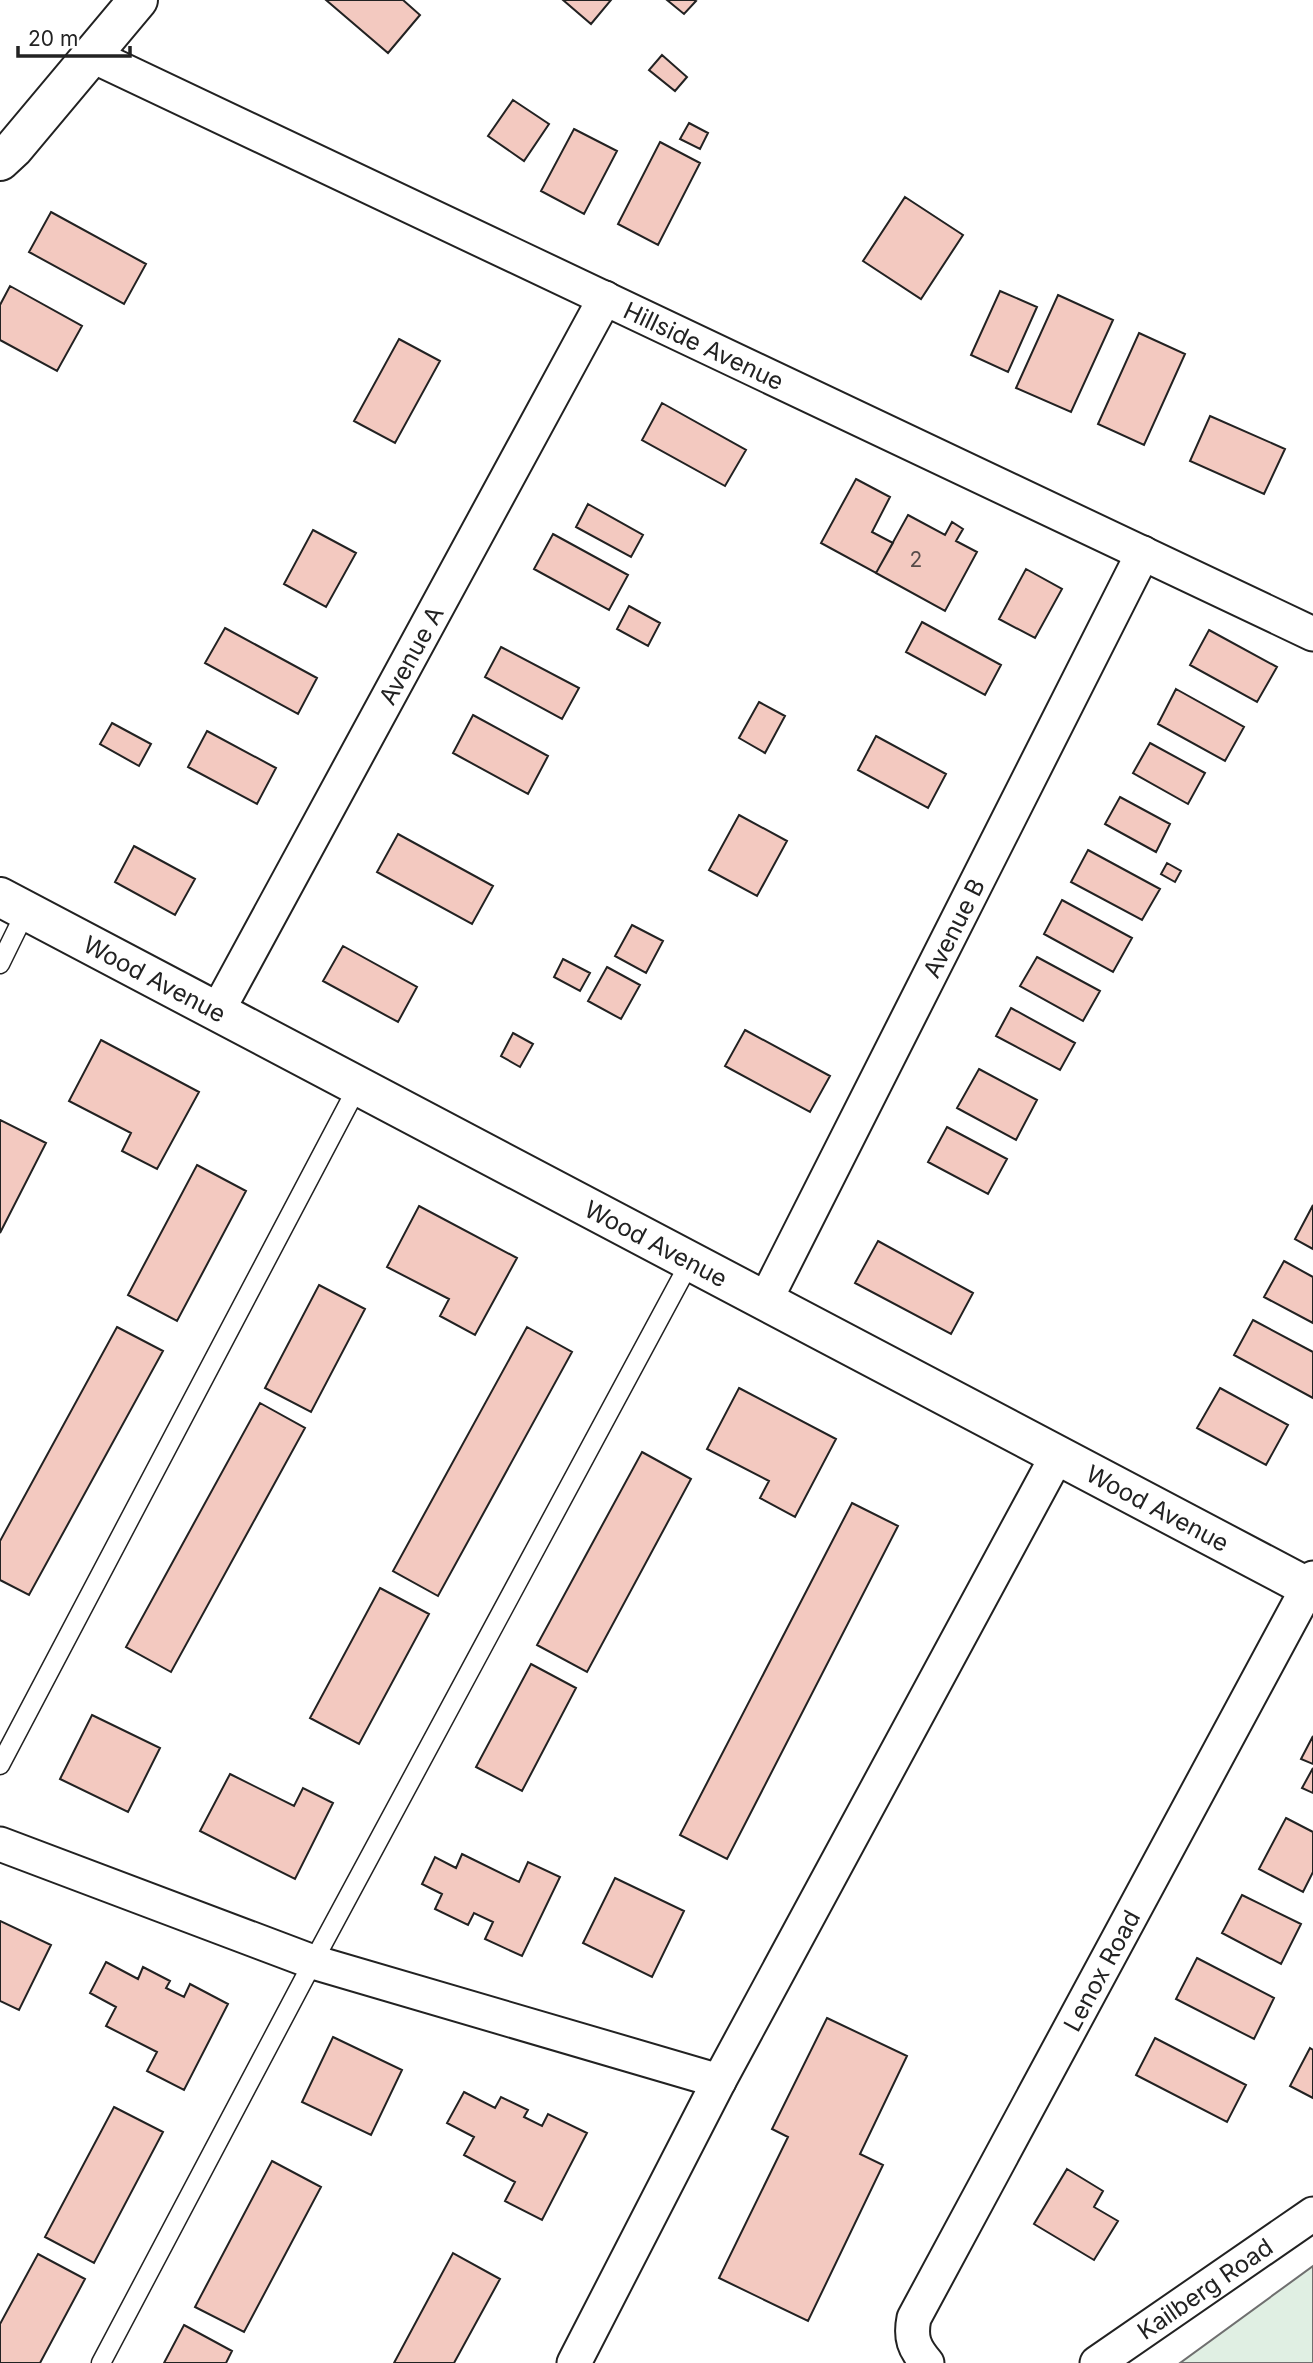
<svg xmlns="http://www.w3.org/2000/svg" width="1313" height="2363" font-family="Inter,sans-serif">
<rect width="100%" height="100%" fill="#fff"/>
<path fill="#e0efe3" stroke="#6f6f6f" stroke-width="2" d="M1313,2266V2363H1180Z"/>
<path fill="#f3c9c0" stroke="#222" stroke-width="2" d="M326,0H403L420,15L388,53Z
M563,0H611L591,24Z
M667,0H694L696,1L684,14Z
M662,55L687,77L675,91L649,70Z
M513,100L549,124L524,161L488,136Z
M689,123L708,133L700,149L680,139Z
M574,129L617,151L584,214L541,191Z
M660,142L700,163L658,245L618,224Z
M905,197L963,235L921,299L863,261Z
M51,212L146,264L124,304L29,252Z
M10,286L82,326L57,371L0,340V305Z
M1000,291L1037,307L1008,372L971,355Z
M1058,295L1113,320L1071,412L1016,388Z
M1139,333L1185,354L1144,445L1098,424Z
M399,339L440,361L395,443L354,421Z
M662,403L746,450L725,486L642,440Z
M1210,416L1285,449L1264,494L1190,461Z
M856,479L890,497L872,532L893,543L876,573L821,543Z
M588,504L643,535L631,557L576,527Z
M908,515L945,535L952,522L963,529L956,541L977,552L945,611L876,573Z
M313,530L356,553L326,607L284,584Z
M553,534L628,575L609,610L534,569Z
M1026,569L1062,589L1035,638L999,619Z
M629,606L660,623L648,646L617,629Z
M922,622L1001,665L985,695L906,652Z
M225,628L317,678L298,714L205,663Z
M1209,630L1277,667L1257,702L1190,665Z
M501,647L579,688L562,719L485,677Z
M1176,689L1244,727L1225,761L1158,724Z
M759,702L785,716L765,753L739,738Z
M473,715L548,756L528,794L453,753Z
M112,723L151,744L139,766L100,744Z
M207,731L276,768L257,804L188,767Z
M876,736L946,774L928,808L858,770Z
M1150,743L1205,773L1188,804L1133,773Z
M1120,797L1170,824L1156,852L1105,824Z
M739,815L787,841L757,896L709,870Z
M398,834L493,886L472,924L377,872Z
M134,846L195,879L175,915L115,882Z
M1088,850L1160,889L1142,920L1071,882Z
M1167,863L1181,871L1175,882L1161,874Z
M1062,900L1132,938L1113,972L1044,934Z
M632,925L663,941L646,973L615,956Z
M343,946L417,987L398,1022L323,981Z
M1037,957L1100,991L1083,1021L1020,986Z
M563,959L590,973L580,991L554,977Z
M607,967L640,985L621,1019L588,1001Z
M1011,1008L1075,1043L1060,1070L996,1036Z
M745,1030L830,1076L810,1112L725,1066Z
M513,1033L533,1044L520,1067L501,1056Z
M101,1040L199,1092L157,1169L122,1151L131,1133L69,1101Z
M979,1069L1037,1100L1016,1140L957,1108Z
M0,1120L46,1143L0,1233Z
M947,1127L1007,1159L988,1194L928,1162Z
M197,1165L246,1191L177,1321L128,1295Z
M1313,1205V1249L1295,1239Z
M419,1206L517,1258L475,1335L440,1316L449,1299L387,1267Z
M878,1241L973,1293L951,1334L855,1283Z
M1284,1261L1313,1277V1323L1264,1297Z
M319,1285L365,1309L311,1412L265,1388Z
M1253,1320L1313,1352V1398L1234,1355Z
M117,1327L163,1351L29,1595L0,1580V1541Z
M527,1327L572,1352L438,1596L393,1571Z
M739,1388L836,1439L795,1517L760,1498L769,1481L707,1449Z
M1220,1388L1288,1425L1266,1465L1197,1428Z
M260,1403L305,1428L171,1672L126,1647Z
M642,1452L691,1479L587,1672L537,1645Z
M852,1503L898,1526L727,1859L680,1835Z
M380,1588L429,1614L359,1744L310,1718Z
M531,1664L576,1688L522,1791L476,1767Z
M92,1715L160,1748L128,1812L60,1779Z
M1313,1736V1764L1301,1759Z
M1313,1768V1793L1302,1788Z
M230,1774L294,1806L303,1788L333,1803L295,1879L200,1831Z
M1286,1818L1313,1832V1872L1303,1892L1259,1869Z
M462,1854L519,1882L528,1862L560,1877L522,1956L485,1939L493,1922L474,1913L468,1925L435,1909L442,1894L422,1884L435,1857L456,1868Z
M615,1878L684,1911L652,1977L583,1943Z
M1242,1895L1301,1924L1281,1964L1222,1933Z
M0,1921L51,1945L19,2010L0,2001Z
M1197,1958L1274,1998L1254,2039L1176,1999Z
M106,1962L138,1979L143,1967L170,1981L166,1988L184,1997L190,1984L228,2004L184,2090L147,2071L157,2052L106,2026L116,2007L90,1993Z
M827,2018L907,2056L860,2154L883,2165L808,2321L719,2278L788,2137L772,2129Z
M333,2037L402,2070L371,2135L302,2102Z
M1155,2038L1246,2085L1227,2122L1136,2075Z
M1310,2048L1313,2050V2098L1290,2086Z
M464,2092L495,2108L501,2097L528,2110L524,2117L542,2126L548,2114L587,2133L542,2220L505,2201L515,2182L464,2155L474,2137L447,2123Z
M114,2107L163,2132L94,2263L45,2237Z
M272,2161L321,2187L244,2332L195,2307Z
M1067,2169L1103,2191L1094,2207L1118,2221L1094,2260L1034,2224Z
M453,2253L500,2279L454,2363H394Z
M38,2254L85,2279L40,2363H0V2324Z
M184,2325L232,2351L226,2363H164Z"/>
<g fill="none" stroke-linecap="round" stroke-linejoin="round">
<g stroke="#222" stroke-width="21">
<path id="lane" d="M0,964L26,911
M0,1765L358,1086
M101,2363L313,1962L690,1262"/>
</g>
<g stroke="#222" stroke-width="37">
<g id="street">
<path id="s1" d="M93,56L1313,634"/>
<path id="s2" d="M217,1012L605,298"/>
<path id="s3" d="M765,1301L1143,553"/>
<path d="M0,1844L313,1962L719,2081"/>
<path d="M574,2363L719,2081L1057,1456"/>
<path id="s4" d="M927,2363C914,2348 910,2338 914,2318L1313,1578"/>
<path id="s5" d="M1097,2363L1313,2214"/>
</g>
</g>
<g stroke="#222" stroke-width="42">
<g id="secondary">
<path d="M0,161L14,148L138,0"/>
<path id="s6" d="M0,897L1313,1590"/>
</g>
</g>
<use href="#lane" stroke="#fff" stroke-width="18"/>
<use href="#street" stroke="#fff" stroke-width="33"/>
<use href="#secondary" stroke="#fff" stroke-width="38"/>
</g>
<g text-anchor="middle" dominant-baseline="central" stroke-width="5" stroke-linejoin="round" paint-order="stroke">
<g font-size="21" fill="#564c4a">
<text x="916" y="559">2</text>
</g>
<g font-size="24" fill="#222" stroke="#fff">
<text stroke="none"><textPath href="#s1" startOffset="676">Hillside Avenue</textPath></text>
<text stroke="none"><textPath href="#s2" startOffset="406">Avenue A</textPath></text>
<text stroke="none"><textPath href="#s3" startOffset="418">Avenue B</textPath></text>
<text stroke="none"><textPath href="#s6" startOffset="175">Wood Avenue</textPath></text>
<text stroke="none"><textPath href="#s6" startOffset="742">Wood Avenue</textPath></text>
<text stroke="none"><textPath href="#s6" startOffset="1309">Wood Avenue</textPath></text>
<text stroke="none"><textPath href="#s4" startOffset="444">Lenox Road</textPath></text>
<text stroke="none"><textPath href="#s5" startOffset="131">Kailberg Road</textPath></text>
</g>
</g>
<path d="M18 46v10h112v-10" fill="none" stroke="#222222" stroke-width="3.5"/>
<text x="28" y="46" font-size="21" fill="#222222" stroke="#ffffff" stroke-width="5" paint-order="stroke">20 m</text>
</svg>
